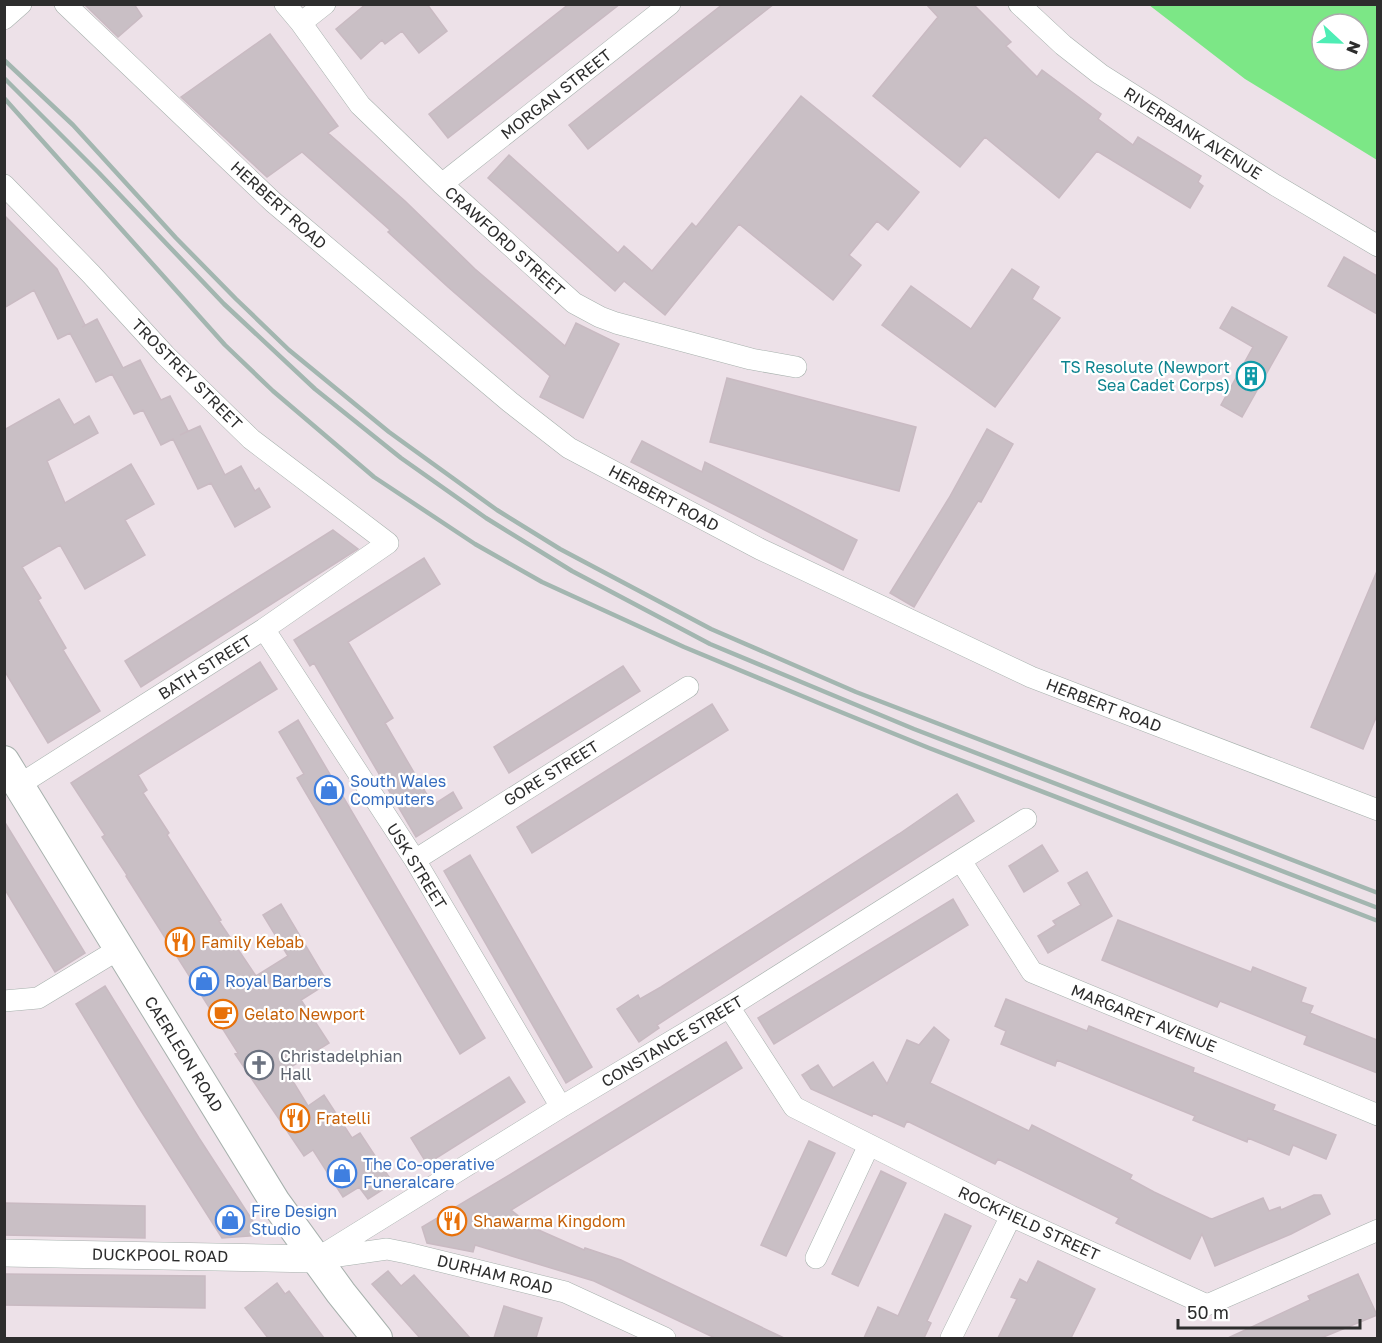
<svg xmlns="http://www.w3.org/2000/svg" width="1382" height="1343" font-family="'Golos Text',sans-serif">
<rect width="100%" height="100%" fill="#ede1e8"/>
<path fill="#7ce786" fill-rule="evenodd" d="M1149,5H1377V160L1245,79ZM1322,24H1358V60H1322Z"/>
<path fill="#c9bfc5" stroke="#c9bac2" stroke-width="1.5" d="M84,4H134L142,16L118,37Z
M366,4H427L447,31L419,53L402,31L385,44L382,40L361,59L336,29Z
M569,4H620L448,138L429,114Z
M723,4H774L588,149L569,125Z
M926,4H973L1011,42L1006,46L1037,77L1042,70L1101,114L1098,119L1133,145L1138,137L1201,176L1198,182L1203,186L1190,208L1097,151L1059,198L985,137L960,167L873,96L938,17Z
M270,34L338,126L328,133L405,201L475,269L565,346L576,323L619,344L583,418L540,397L550,376L448,287L388,232L390,230L302,152L267,177L181,97Z
M801,96L919,192L888,230L877,221L849,255L861,265L833,300L739,224L665,315L624,281L615,291L488,178L509,155L618,253L624,246L652,271L692,223L696,227Z
M4,215L57,269L85,325L82,327L97,319L123,368L140,360L161,400L170,396L188,431L180,435L200,426L225,475L241,466L255,491L259,488L270,507L235,527L211,483L198,489L173,439L161,445L143,410L134,414L112,374L96,382L70,333L58,339L34,290L4,308Z
M1344,257L1377,276V314L1328,286Z
M1012,269L1039,287L1032,299L1060,318L995,407L882,325L911,286L971,329Z
M1232,307L1287,337L1242,417L1221,405L1253,347L1220,328Z
M727,378L916,427L899,491L710,442Z
M59,399L74,425L89,416L98,433L47,461L65,503L131,464L154,504L125,520L145,555L85,589L60,545L22,567L41,598L38,600L66,648L63,650L100,711L48,743L4,670V430Z
M987,429L1013,444L981,502L978,501L914,607L890,593L949,498Z
M642,441L702,472L705,462L857,540L843,570L631,462Z
M333,530L358,549L141,687L125,661Z
M424,558L440,584L348,642L393,718L385,723L433,805L453,792L462,808L416,837L314,663L310,666L294,640Z
M1377,571V715L1363,749L1311,727Z
M260,662L277,689L138,775L147,790L143,793L169,833L167,835L221,920L219,921L256,976L288,956L263,915L281,904L328,983L301,1000L329,1043L286,1070L308,1106L324,1095L352,1138L360,1133L393,1183L368,1199L359,1187L343,1197L313,1150L304,1156L235,1054L238,1053L126,876L127,875L102,837L105,835L71,783Z
M623,666L640,691L509,773L494,747Z
M712,704L728,730L532,853L517,827Z
M298,720L485,1038L460,1054L297,778L304,774L279,732Z
M957,794L974,821L657,1025L659,1028L639,1042L617,1009L638,995L640,999L661,987L899,834Z
M4,821L85,953L55,972L4,888Z
M1042,845L1058,871L1024,892L1009,866Z
M470,855L592,1067L566,1083L444,871Z
M1087,872L1112,916L1048,953L1038,936L1056,925L1053,921L1081,905L1068,883Z
M953,899L968,925L774,1044L758,1018Z
M1118,920L1251,972L1253,967L1306,988L1301,1002L1313,1006L1310,1013L1377,1040V1073L1304,1044L1307,1036L1220,1001L1217,1007L1102,960Z
M105,986L199,1138L262,1235L222,1238L138,1106L76,1004Z
M1006,999L1087,1031L1089,1026L1194,1068L1193,1072L1275,1105L1273,1110L1336,1135L1326,1159L1293,1145L1289,1155L1248,1138L1247,1142L1193,1120L1195,1116L1057,1060L1055,1066L1001,1044L1006,1031L995,1026Z
M934,1027L949,1040L930,1083L1029,1131L1032,1125L1132,1175L1130,1179L1154,1192L1209,1218L1212,1219L1263,1198L1269,1211L1280,1207L1281,1210L1314,1195H1321L1330,1214L1291,1234L1215,1266L1202,1234L1190,1259L1116,1223L1119,1218L998,1159L995,1164L907,1121L904,1127L873,1113L872,1116L811,1089L802,1075L818,1065L833,1088L873,1062L887,1084L907,1040L919,1045Z
M726,1042L742,1068L511,1210L534,1228L584,1250L585,1248L621,1260L784,1338H715L594,1281L475,1245L473,1252L427,1243L422,1227L516,1171Z
M509,1077L525,1102L427,1164L411,1138Z
M809,1141L835,1153L786,1256L761,1245Z
M881,1171L906,1183L858,1286L832,1274Z
M4,1203L145,1206V1238L4,1235Z
M945,1214L971,1226L927,1321L931,1323L924,1338H864L878,1307L898,1316Z
M1038,1261L1095,1289L1071,1338H998L1017,1299L1011,1297L1020,1279L1027,1283Z
M388,1271L401,1286L414,1275L470,1338H420L372,1284Z
M4,1274L205,1276V1308L4,1305Z
M1358,1274L1377,1315L1321,1338H1228L1310,1300L1308,1296Z
M277,1283L285,1294L289,1291L324,1338H268L245,1308Z
M504,1306L542,1318L536,1338H494Z"/>
<g fill="none" stroke-linecap="round" stroke-linejoin="round">
<g stroke="#a7b1ad" stroke-width="22">
<path id="minor" d="M65,4L273,202L510,402L569,448L760,549L1031,677L1378,810
M285,4L301,23L360,105L442,184L574,303L600,317L616,323L751,359L796,367
M1019,4L1063,45L1100,74L1275,185L1378,246
M4,19L21,4
M301,23L325,4
M442,184L670,4
M4,185L91,274L165,355L251,439L388,543L264,629L19,785
M264,629L415,860L561,1107
M415,860L688,687
M961,861L1032,972L1378,1115
M4,1001L38,998L119,949
M729,1007L794,1107L1011,1216L1207,1305L1378,1230
M324,1258L387,1249L407,1253L565,1292L665,1338
M816,1258L869,1145
M316,1259L561,1107L729,1007L1026,819
M951,1338L1011,1216"/>
</g>
<g stroke="#a7b1ad" stroke-width="28">
<path id="tertiary" d="M4,1253L316,1259"/>
</g>
<g stroke="#a7b1ad" stroke-width="32">
<path id="secondary" d="M4,761L275,1202L341,1293L377,1338"/>
</g>
<use href="#minor" stroke="#fff" stroke-width="21"/>
<use href="#tertiary" stroke="#fff" stroke-width="27"/>
<use href="#secondary" stroke="#fff" stroke-width="30"/>
<path stroke="#a3b6b0" stroke-width="4.5" d="M4,60L73,125L176,238L236,299L289,350L389,432L497,510L560,549L711,629L856,692L1378,893
M4,78L99,173L224,304L315,389L401,458L486,518L572,571L710,644L914,729L1378,908
M4,98L225,345L273,391L374,477L475,544L542,582L684,647L826,706L929,748L1378,921"/>
</g>
<defs>
<g id="building-ring" transform="scale(1.5)"><circle r="9.5" fill="#fff" stroke="#0f9aa8" stroke-width="1.5"/><path d="M-4-6H4V6H1V3H-1V6H-4ZM-2.5-4.3h1.7v1.8h-1.7ZM.8-4.3h1.7v1.8H.8ZM-2.5-1h1.7V.8h-1.7ZM.8-1h1.7V.8H.8Z" fill="#0f9aa8"/></g>
<g id="shop-ring" transform="scale(1.5)"><circle r="9.5" fill="#fff" stroke="#3f7fe0" stroke-width="1.5"/><path d="M-5-2.5h2.3a2.7 3.5 0 0 1 5.4 0H5L5.5 6h-11ZM-1.5-2.5h3a1.5 2.3 0 0 0-3 0Z" fill="#3f7fe0"/></g>
<g id="restaurant-ring" transform="scale(1.5)"><circle r="9.5" fill="#fff" stroke="#e8710a" stroke-width="1.5"/><path d="M-5-6h1v4h1v-4h1v4h1v-4h1v5L-1.5 .5V6h-2V.5L-5-1ZM5-6V6H3V1.5H1.5Q1.5-4 5-6Z" fill="#e8710a"/></g>
<g id="cafe-ring" transform="scale(1.5)"><circle r="9.5" fill="#fff" stroke="#e8710a" stroke-width="1.5"/><path d="M-5.5-4.5H6V0H3Q3 3.5 0 3.5H-2.5Q-5.5 3.5-5.5 0ZM3-3.2v2h1.7v-2ZM-6 4.5H4V6H-6Z" fill="#e8710a"/></g>
<g id="church-ring" transform="scale(1.5)"><circle r="9.5" fill="#fff" stroke="#6b7280" stroke-width="1.5"/><path d="M-1.2-6h2.4v3.5h3.3v2.4h-3.3V6h-2.4V-.1h-3.3v-2.4h3.3Z" fill="#6b7280"/></g>
</defs>
<g fill-rule="evenodd">
<use href="#building-ring" x="1251" y="376"/>
<use href="#shop-ring" x="329" y="790"/>
<use href="#restaurant-ring" x="180" y="942"/>
<use href="#shop-ring" x="204" y="981"/>
<use href="#cafe-ring" x="223" y="1014"/>
<use href="#church-ring" x="259" y="1065"/>
<use href="#restaurant-ring" x="295" y="1118"/>
<use href="#shop-ring" x="342" y="1173"/>
<use href="#shop-ring" x="230" y="1220"/>
<use href="#restaurant-ring" x="452" y="1221"/>
</g>
<g text-anchor="middle" dominant-baseline="central" stroke-width="4.5" stroke-linejoin="round" paint-order="stroke">
<g font-size="16" fill="#2d2d2d" stroke="#fff">
<text transform="translate(556 94) rotate(-38)">MORGAN STREET</text>
<text transform="translate(1193 133) rotate(32)">RIVERBANK AVENUE</text>
<text transform="translate(279 205) rotate(42)">HERBERT ROAD</text>
<text transform="translate(505 241) rotate(42)">CRAWFORD STREET</text>
<text transform="translate(187 374) rotate(45)">TROSTREY STREET</text>
<text transform="translate(664 498) rotate(28)">HERBERT ROAD</text>
<text transform="translate(205 667) rotate(-32)">BATH STREET</text>
<text transform="translate(1104 705) rotate(21)">HERBERT ROAD</text>
<text transform="translate(551 773) rotate(-32)">GORE STREET</text>
<text transform="translate(417 866) rotate(58)">USK STREET</text>
<text transform="translate(1144 1018) rotate(22)">MARGARET AVENUE</text>
<text transform="translate(672 1041) rotate(-31)">CONSTANCE STREET</text>
<text transform="translate(184 1054) rotate(58)">CAERLEON ROAD</text>
<text transform="translate(1029 1223) rotate(25)">ROCKFIELD STREET</text>
<text transform="translate(160 1255) rotate(1)">DUCKPOOL ROAD</text>
<text transform="translate(495 1274) rotate(14)">DURHAM ROAD</text>
</g>
<g font-size="16" fill="#0d838f" stroke="#fff" text-anchor="end">
<text x="1230" y="367">TS Resolute (Newport<tspan x="1230" dy="18">Sea Cadet Corps)</tspan></text>
</g>
<g font-size="16" fill="#366cbe" stroke="#fff" text-anchor="start">
<text x="350" y="781">South Wales<tspan x="350" dy="18">Computers</tspan></text>
<text x="225" y="981">Royal Barbers</text>
<text x="363" y="1164">The Co-operative<tspan x="363" dy="18">Funeralcare</tspan></text>
<text x="251" y="1211">Fire Design<tspan x="251" dy="18">Studio</tspan></text>
</g>
<g font-size="16" fill="#c56008" stroke="#fff" text-anchor="start">
<text x="201" y="942">Family Kebab</text>
<text x="244" y="1014">Gelato Newport</text>
<text x="316" y="1118">Fratelli</text>
<text x="473" y="1221">Shawarma Kingdom</text>
</g>
<g font-size="16" fill="#5b616d" stroke="#fff" text-anchor="start">
<text x="280" y="1056">Christadelphian<tspan x="280" dy="18">Hall</tspan></text>
</g>
</g>
<rect width="1382" height="1343" fill="none" stroke="#2d2d2d" stroke-width="12"/>
<g transform="translate(1340 42) rotate(112)"><circle r="28" fill="#ffffff" stroke="#ababab" stroke-width="1.5"/>
<path d="M0-4.5L10 22L0 15L-10 22Z" fill="#4eedb4"/>
<text y="-9" font-size="16" font-weight="bold" text-anchor="middle" fill="#2d2d2d">N</text>
</g>
<path d="M1178 1319v9h182v-9" fill="none" stroke="#2d2d2d" stroke-width="3"/>
<text x="1187" y="1319" font-size="18" fill="#2d2d2d" stroke="#ffffff" stroke-width="4.5" paint-order="stroke">50 m</text>
</svg>
